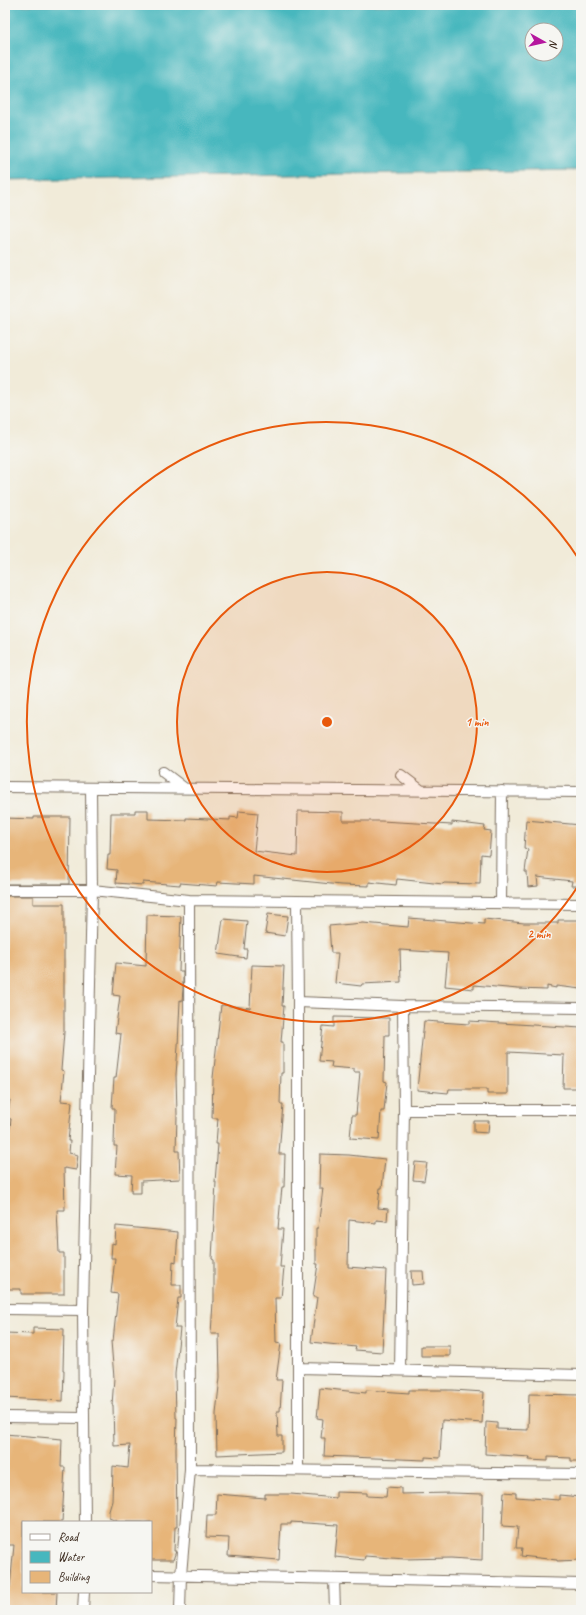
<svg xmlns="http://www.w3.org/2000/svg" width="586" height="1615" font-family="Caveat,sans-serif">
<rect width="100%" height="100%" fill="#f6f6f2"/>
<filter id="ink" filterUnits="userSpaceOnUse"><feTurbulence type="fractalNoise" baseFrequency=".025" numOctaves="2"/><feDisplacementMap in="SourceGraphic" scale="8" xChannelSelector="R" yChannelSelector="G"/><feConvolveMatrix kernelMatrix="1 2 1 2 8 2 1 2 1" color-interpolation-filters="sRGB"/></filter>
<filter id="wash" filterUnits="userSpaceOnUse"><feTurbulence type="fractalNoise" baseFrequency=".012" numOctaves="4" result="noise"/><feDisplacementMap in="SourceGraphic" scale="16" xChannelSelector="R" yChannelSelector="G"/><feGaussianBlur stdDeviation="0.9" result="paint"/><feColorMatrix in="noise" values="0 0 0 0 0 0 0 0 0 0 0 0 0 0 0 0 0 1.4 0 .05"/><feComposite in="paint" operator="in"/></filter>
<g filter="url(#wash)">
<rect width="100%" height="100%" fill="#f1ebd9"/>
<path fill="#47b7be" stroke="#41706e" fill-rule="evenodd" d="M5,5H581V170L5,180ZM532,30H556V54H532Z"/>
<g id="blocks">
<path fill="#e7b579" d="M135,810H148V819L186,820V818L230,820V817L238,818L239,811L258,813L254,851L297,856L298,811L343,812V821H381L452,825V822L485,826L484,830L491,831L489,855L481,854L480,884L444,883L443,884L397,879L396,885L369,882V886L341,885L254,876V884L218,882L217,886L180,883V885L143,882V885L116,883L117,870L107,869L108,855H110L111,813H135Z
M34,817H70L69,884H5V818L34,819Z
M526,820L581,825V886H571L572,881L537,877L538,886L528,887L527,872H525L528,849L524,848Z
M5,896H33V904H64V1032L61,1070L64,1071L61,1101L72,1102L68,1141H70L69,1153L78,1155L76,1170L64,1168L65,1210H57L59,1253H64V1294H21V1289H5V1142H8L11,1119L7,1118L10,1100L5,1099Z
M268,914L288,916L285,936L265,933Z
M147,915L181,916L179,971H183V989L182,1001L180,1000L178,1046L176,1075L177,1115L176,1151H179L180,1179L141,1181V1193H131L132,1175L115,1174L117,1146H114L115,1108H112L114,1078H116L121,1034L115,1033L120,996L113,995L116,963L146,966Z
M409,918L484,924V919L524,923H558V920H581V989L556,986V988L547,986V990L518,989L474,985V989L445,986L448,953L400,950L401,982L362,984L361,986L335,983L338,953H331L329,926L363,923L408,927Z
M223,919L247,921L244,949H247L246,958L218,954Z
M252,965L284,966L282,1006H284L281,1042H283V1073H281L280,1104H283L279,1154H285L284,1187H282L278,1229H283L280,1267H284L281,1298H275L276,1342L281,1343L276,1380H282L280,1411H277L278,1436H282V1452L217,1455L216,1414L220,1377L219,1334H211L213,1302H214V1260L212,1259L216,1182H215L218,1144H216L218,1118H212L213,1078L221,1005L250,1008Z
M334,1017L389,1018V1035H385L384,1081L387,1082L384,1111H381L379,1140L350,1138L352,1115H356L360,1072H354V1069L331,1067L332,1062L319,1061L323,1026L334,1027Z
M424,1021L469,1024V1021L581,1028V1088H563L564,1055L508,1052V1094H487V1089H449L448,1093L417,1090Z
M474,1121H489L488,1133L474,1132Z
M320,1154L349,1155L385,1159L382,1188H380L378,1208L388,1209L387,1221L376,1220V1223L349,1220L348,1267L386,1270L382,1352L355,1350L356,1347L311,1342L317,1297H313L318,1264H316V1228H318L323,1188H319Z
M415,1162L427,1163L424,1181L413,1180Z
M116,1226L178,1232L176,1262L173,1261L172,1285H181V1298H178L175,1328H180L175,1374L176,1418H177L176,1449L177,1527H175L174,1551H176L173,1560H151V1522H119L109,1518V1511L112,1501L113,1466L128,1468L130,1445L114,1446L113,1405H112L114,1378L111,1341H113L118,1294L111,1293L115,1258H111L112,1243L115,1244Z
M411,1271H423L424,1284L412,1285Z
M33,1328L64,1329L63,1370H64L63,1401L5,1398V1333L33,1334Z
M421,1346H450V1356H421Z
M320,1388L366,1393V1390L409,1393V1390H453L484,1392L482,1423L442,1420L440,1458L425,1457V1460L324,1456L325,1438H321L323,1419L317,1418Z
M529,1394L581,1395V1461H571V1458L548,1457V1461L529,1460L530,1457L485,1454L486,1422L497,1423V1429L528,1430Z
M5,1434L62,1439L61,1467H65L62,1522H23V1592H57L56,1610H5V1587H10L14,1545H5Z
M387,1487L401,1488V1494L452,1493L483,1494L482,1560L451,1558L405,1559L365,1556L364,1560L335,1557L338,1525L291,1522V1524H281L279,1560L228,1556L229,1538L206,1537L207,1515H216L217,1494L265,1498V1494H291L336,1498V1492L367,1493V1496L386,1497Z
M504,1492L516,1493V1497L559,1500V1495L581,1497V1560L557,1561V1560L521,1556L522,1548H516L518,1527L502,1526Z"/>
</g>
</g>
<g filter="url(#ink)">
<use href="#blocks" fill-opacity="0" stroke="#7b6e5f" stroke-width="1"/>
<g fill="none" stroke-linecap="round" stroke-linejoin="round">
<g stroke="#7b6e5f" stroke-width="12">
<path id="minor" d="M163,772L184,788
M401,775L422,791
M5,787L581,792
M5,890H92L189,900L581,904
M297,902L298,1002V1470
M501,903L502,791
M298,1002L403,1006L581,1008
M404,1110H581
M5,1309L83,1310
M299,1368L581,1375
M400,1370L404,1110L403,1006
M5,1417L84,1418
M190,1469L581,1474
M85,1522L83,1310L92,890L91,788
M151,1575L581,1584
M334,1579L335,1610
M83,1610L84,1592
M180,1610L181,1575L190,1469L189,900"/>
</g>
<use href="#minor" stroke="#fff" stroke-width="10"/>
</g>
</g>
<circle cx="327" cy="722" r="150" fill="#e8590c" fill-opacity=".12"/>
<g fill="none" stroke="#e8590c" stroke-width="2">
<circle cx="327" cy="722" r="150"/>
<path d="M580 883A300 300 0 1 1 580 561"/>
</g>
<circle cx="327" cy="722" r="6" fill="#e8590c" stroke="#f6f6f2" stroke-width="2"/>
<g font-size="12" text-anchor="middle" font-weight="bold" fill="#e8590c" stroke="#f6f6f2" stroke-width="3" stroke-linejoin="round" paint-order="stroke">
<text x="477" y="726">1 min</text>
<text x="539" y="938">2 min</text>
</g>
<rect width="586" height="1615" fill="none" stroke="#f6f6f2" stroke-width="20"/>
<rect x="22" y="1521" width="130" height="72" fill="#f6f6f2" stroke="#aba49d"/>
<rect x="30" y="1534" width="20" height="6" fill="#ffffff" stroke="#aba49d"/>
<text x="58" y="1541" font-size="12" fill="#3b2a1e">Road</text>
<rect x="30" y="1551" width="20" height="12" fill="#47b7be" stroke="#aba49d"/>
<text x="58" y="1561" font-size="12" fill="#3b2a1e">Water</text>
<rect x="30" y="1571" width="20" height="12" fill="#e7b579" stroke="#aba49d"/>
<text x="58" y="1581" font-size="12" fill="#3b2a1e">Building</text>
<g transform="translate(544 42) rotate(98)"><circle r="19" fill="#f6f6f2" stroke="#aba49d"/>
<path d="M0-3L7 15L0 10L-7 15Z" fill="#b5179e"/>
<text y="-6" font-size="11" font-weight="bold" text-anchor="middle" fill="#3b2a1e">N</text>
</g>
</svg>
